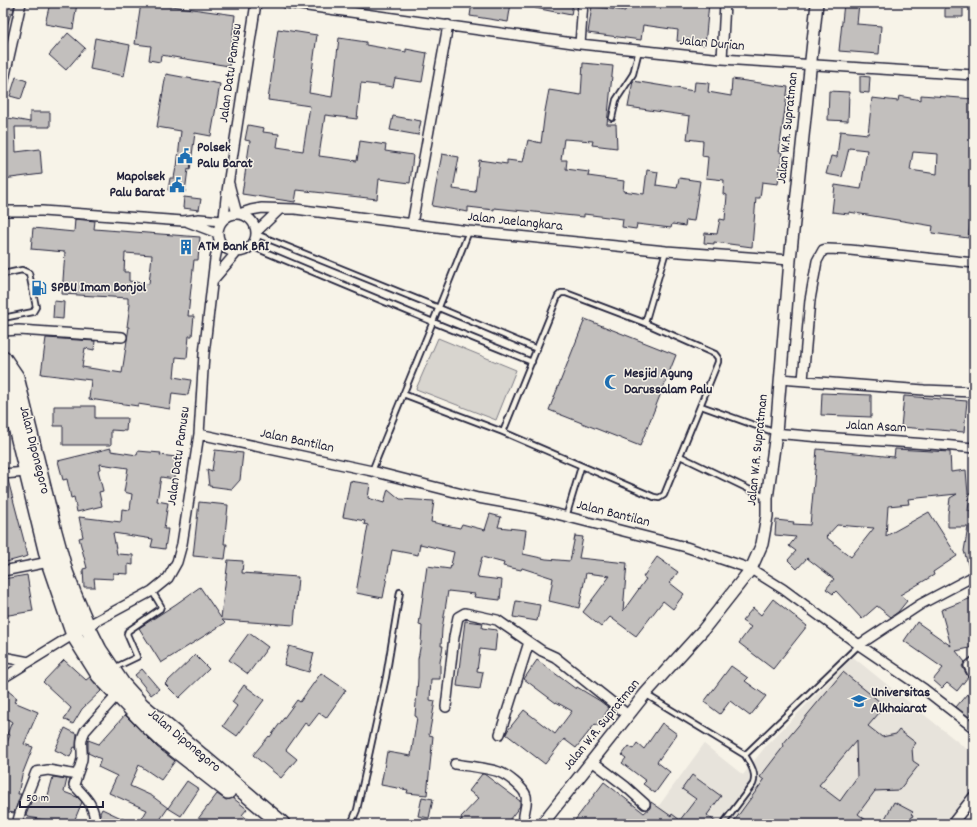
<svg xmlns="http://www.w3.org/2000/svg" width="977" height="827" font-family="Dekko,sans-serif">
<rect width="100%" height="100%" fill="#f7f3e8"/>
<filter id="ink" filterUnits="userSpaceOnUse"><feTurbulence type="fractalNoise" baseFrequency=".025" numOctaves="2"/><feDisplacementMap in="SourceGraphic" scale="8" xChannelSelector="R" yChannelSelector="G"/><feConvolveMatrix kernelMatrix="1 2 1 2 8 2 1 2 1" color-interpolation-filters="sRGB"/></filter>
<g filter="url(#ink)">
<path fill="#e7e3db" d="M853,657L974,755V791L950,824H639L658,807L704,744L743,775L765,747Z"/>
<path fill="#d8d5cf" stroke="#7d7c85" d="M438,338L516,370L496,420L416,389Z"/>
<path fill="#c2bfbd" stroke="#22223b" fill-rule="evenodd" d="M4,3H15L13,13H11L6,30H3Z
M50,3H77L73,29L45,24Z
M141,3H150L235,15L229,66L161,55L160,62L149,60L151,46L135,44Z
M472,3H511L508,22L470,16Z
M535,3H573L571,15L535,8Z
M626,3H709L705,45L677,41L678,30L643,25L641,40L588,33L592,6L625,11Z
M844,3H859L857,24L881,26L879,54L839,51Z
M945,3H963V17H945Z
M278,29L317,35L309,93L332,97L339,38L366,42V45L406,52V49L427,53L422,82L395,78L393,87L361,83L357,119L325,115L319,156L357,161L360,141L386,145L385,151L413,155L410,183L379,179L377,199L297,190L295,202L242,194L250,141L245,140L248,125L264,128L263,132L279,134L277,147L303,151L310,106L268,100Z
M68,33L85,48L66,70L49,55Z
M95,38L130,45L124,76L90,69Z
M583,63L613,66L607,124H616L617,148L592,145L593,141L564,139L561,160H567L566,169L589,172L588,176L624,181L623,191L644,194L647,170L658,172L656,185L677,188L679,178L700,181L694,221L686,220L685,226L672,224L671,228L637,224L636,229L622,227L623,219L584,214V217L494,208V210L468,207V212L432,206L442,154L459,157L453,189L475,192L479,160L507,164V160L523,162L528,140L541,143L545,111L549,90L581,95Z
M166,74L220,84L211,136L195,133L190,170L188,169L185,192L168,190L170,178H174L176,167H177L181,131L157,127Z
M860,76L870,77L869,93L860,92Z
M16,77L27,81L21,99L10,96Z
M732,79L788,87L779,152H782L778,184L762,182L760,198H756L752,247L714,242V244L704,243L705,233L717,234L720,219L725,220L727,195L723,194L724,180L706,178L708,157L702,156L703,141L687,139L690,116L628,107L633,81L694,91L695,82L709,83L708,92L731,96Z
M829,91L849,92L848,121L828,120Z
M921,95L974,99V209H973L968,238L932,233L933,226L849,212V214L832,212L835,185L861,189L867,150L849,148L842,177L826,174L831,156L837,157L840,131L868,134L872,98L898,101L899,96L921,100ZM913,152L938,154L937,174L910,170Z
M30,112H50V127H15L16,152L40,149L42,174L3,179V117L30,122Z
M393,116L421,121L418,135L390,130Z
M184,197L201,199L199,210L183,208Z
M75,219L95,221L94,229L200,237L198,260H194L188,316H194L192,336H189L187,358L176,357L174,377L191,380L188,395L172,393L170,409L138,404V406L89,399L91,380L41,374L46,338L95,341L94,350L85,348L82,367L122,373L129,327H127L130,304H128V298L62,294L65,252L31,249L33,228L74,232ZM125,253L152,255L149,284L129,281V272H124Z
M54,301L64,302L63,319L53,318Z
M585,319L676,355L640,446L549,410Z
M822,393L871,395V417L821,415Z
M904,396L967,401L964,432L901,427Z
M54,406H95V418H127L126,431L111,430V445H63V426H54Z
M111,448V451L137,455L138,451L161,453L160,455L176,457L174,479L161,477L157,501L168,503L164,529H168L165,549L151,547L153,539L113,533L117,554L133,555V565L128,564V574L113,573V579L94,578L95,587H84L83,569L87,568L79,538L83,537L79,517L121,522L122,509L130,510L132,494L124,492L128,468L100,464L101,469L98,470L103,491L99,492L102,506L77,512L74,497L71,498L67,479L63,480L58,461Z
M817,449L894,457L895,449L950,452L951,472L966,470L968,494H970L968,511L974,512V570L970,571L964,551L968,527H948V514L950,498L957,494L908,499L909,504L888,506L886,536L929,512L957,556L933,572L934,575L900,595L907,601L898,612L891,617L877,606L862,619L836,591L833,594L826,589L834,579L807,558L797,569L788,560L796,551L789,546L796,537L775,535L776,520L794,522L793,524L810,525ZM837,525L874,528L851,557L826,537Z
M215,450L243,453L240,480L232,489L209,486L207,469L212,471Z
M3,480H8L28,556L3,563Z
M350,481L370,484L368,498L384,503L388,489L400,499L434,501L431,522L460,528L462,524L485,530L490,514L501,517L498,527L526,530L523,554L546,559L570,561L575,536L583,537L579,558L627,563L623,611L646,579L643,577L657,557L678,572L670,583L684,594L673,609L663,601L636,636L610,617L601,627L583,612L610,576L586,573L579,608L549,601L553,578L522,568L521,570L503,566L504,563L482,557L477,577L502,580L500,600L474,597L475,594L448,591L442,629L441,646H443L440,662V679H431L430,700L435,701L429,735L433,736L427,795L407,793L408,790L381,785L387,752L411,756L417,717L415,716L418,678V659L421,643L422,626L419,625L427,566L450,569L454,552L420,544L418,555L392,550L383,598L356,593L368,525L364,524L365,521L343,517Z
M199,502L228,505L224,544H227L225,559L193,556Z
M228,560L243,561L242,573L298,577L294,625L222,620L225,623L161,663L139,628L176,604L200,587L221,618Z
M27,575L33,611L3,616V579Z
M974,597V647L956,651L965,662L962,666L968,677L957,691L947,683L942,688L933,680L943,668L904,641L917,622L951,646L941,610Z
M773,599L807,626L773,669L739,643L751,627L742,621L753,608L761,615Z
M516,601L540,605L537,621L513,617Z
M465,621L483,623L482,628L497,630L495,651L480,649L477,671L483,672L480,689L457,686Z
M249,633L268,647L248,674L229,660Z
M289,646L314,653L309,672L284,665Z
M195,655L209,669L179,698L165,684Z
M64,660L86,680L90,677L101,691L82,709L73,724L64,719L71,708L43,682Z
M537,660L576,689L577,687L600,701L609,708L598,726L595,724L576,748L564,739L545,764L506,734L508,730L524,710L555,734L572,711L556,702V703L524,679Z
M731,666L748,678L745,681L766,696L750,716L730,701L720,714L704,702Z
M142,669L159,689L151,695L135,675Z
M843,672L885,706L868,726L882,737L896,734L899,730L916,743L912,748L913,761L919,765L899,790L875,791L858,814L871,824H732L764,780L760,777L784,746L783,744ZM856,741L857,777L840,801L819,785Z
M321,673L346,690L326,718L319,713L309,726L305,723L286,750L297,759L281,778L253,755L269,736L270,737L297,700L300,702Z
M244,685L264,700L237,736L223,726L237,706L232,702Z
M3,687L17,698L14,702L38,712L24,744L33,747L22,775L18,794H21L14,813L3,811V753L10,735L7,734L12,722L3,716Z
M967,694L974,699V711L969,717L956,707Z
M125,715L157,747L175,761L161,780L139,765L130,786L152,796L168,808L187,781L199,789L181,816L168,808L157,824H139L147,810L109,793L117,776L98,767L101,759L88,753V740L99,744Z
M662,723L677,734L657,762L670,772L655,793L643,784L646,781L622,763L626,758L622,755L629,746L633,749L637,743L644,749Z
M65,728L77,734L76,748L74,747L70,757L55,750Z
M482,774H484L520,801V806L506,824H457L462,819L461,817L479,798L469,791Z
M692,775L721,796L707,815L718,824H572L604,782L644,813L650,808L651,802L671,816L672,814L680,820L696,799L682,789Z
M53,777L67,779L64,792L77,797L82,802L73,824L56,822L28,817V816L26,815L33,797L47,799Z
M217,794L226,800L233,798L247,809L242,815L254,824H194Z
M422,797L433,799L429,818L418,816Z
M894,802L913,812L911,814L913,815L909,824H882Z
M102,809L134,824H102L101,823L100,813Z"/>
<g fill="none" stroke-linecap="round" stroke-linejoin="round">
<g stroke="#22223b" stroke-width="8">
<path id="service" d="M612,118L616,100L633,74L639,50
M256,234L439,308L537,349
M251,246L433,322L532,362
M3,274L22,270L29,273L36,307L33,312L3,318
M645,323L666,251
M403,394L503,432L654,497L659,498L664,495L718,362V358L715,354L645,323L566,293H561L558,296L503,432
M701,406L776,433
M680,456L767,498
M372,471C404,391 438,312 469,231
M566,517L581,467
M114,668L137,657L127,634L128,631L160,609L161,606L152,591
M645,694L745,755C750,764 757,773 753,784L723,824
M745,755L859,645
M351,824L357,810L386,677L400,592"/>
</g>
<g stroke="#22223b" stroke-width="12">
<path id="minor" d="M286,3L580,44L722,59L974,75
M580,44L583,3
M722,59L725,3
M3,84L21,3
M229,184L237,214
M3,211H42L183,221L199,219L222,221
M239,214L251,210L262,208L295,209L469,231L666,251L790,260
M218 233a19 19 0 1 1 38 0a19 19 0 1 1-38 0Z
M224,218L226,198L256,3
M188,222L217,233
M412,224L448,25
M256,232L280,209
M213,280L237,252
M3,331L19,330L122,337
M780,379L924,390L974,392
M803,380L810,300L817,261L823,250L828,249L850,250L974,263
M776,433C842,440 908,441 974,448
M199,434L372,471L478,498L533,508L686,547L751,569L783,589L859,645L924,689L974,728
M3,474L26,472
M3,571L49,562
M859,645L921,604L974,576
M3,657L29,662
M974,662L969,666L974,676
M3,678L87,626L152,591L168,578L177,562L182,544L199,434L204,354L215,259L219,240
M446,707L454,637L458,617L465,613L497,620L542,651L555,657L628,715
M500,734L529,642
M592,761L625,786L645,804
M455,764C467,766 489,768 499,772C507,775 524,788 526,796C528,806 522,813 524,824
M77,775L74,785C86,798 94,804 95,823
M17,824L21,810L36,772L48,770L77,775C79,770 81,764 82,759C83,747 79,743 85,731L118,694
M952,824L974,796"/>
</g>
<g stroke="#22223b" stroke-width="14">
<path id="tertiary" d="M542,824L645,694L703,630L751,569L762,544L767,516V498L776,433L790,260L817,3"/>
</g>
<g stroke="#22223b" stroke-width="18">
<path id="trunk" d="M3,358L16,377L53,528L65,572L73,593L87,626L99,650L122,684L142,706L282,824
M3,358L4,378L49,562L74,635L99,675L147,725L163,740L228,791"/>
</g>
<use href="#service" stroke="#f7f3e8" stroke-width="4.5"/>
<use href="#minor" stroke="#f7f3e8" stroke-width="9"/>
<use href="#tertiary" stroke="#f7f3e8" stroke-width="11"/>
<use href="#trunk" stroke="#f7f3e8" stroke-width="15"/>
</g>
</g>
<defs>
<g id="civic-bare" transform="scale(1.2)"><path d="M-.6-6.5H3V-4.5H.6V-3L4-1V1h2V6H-6V1h2V-1L-.6-3ZM-1.2 2.5V6h2.4V2.5Z" fill="#1f6fb2" stroke="#f7f3e8" stroke-width="2.5" paint-order="stroke"/></g>
<g id="building-bare" transform="scale(1.2)"><path d="M-4-6H4V6H1V3H-1V6H-4ZM-2.5-4.3h1.7v1.8h-1.7ZM.8-4.3h1.7v1.8H.8ZM-2.5-1h1.7V.8h-1.7ZM.8-1h1.7V.8H.8Z" fill="#1f6fb2" stroke="#f7f3e8" stroke-width="2.5" paint-order="stroke"/></g>
<g id="fuel-bare" transform="scale(1.2)"><path d="M-5.5-6h7V0h2V4h1.3V-2.5L3-4.5l.8-.8L6-3V5H2.5V1h-1V6h-7ZM-4.2-4.7v3.2H.2V-4.7Z" fill="#1f6fb2" stroke="#f7f3e8" stroke-width="2.5" paint-order="stroke"/></g>
<g id="mosque-bare" transform="scale(1.2)"><path d="M3.5-4.9A6 6 0 1 0 3.5 4.9A5 5 0 1 1 3.5-4.9Z" fill="#1f6fb2" stroke="#f7f3e8" stroke-width="2.5" paint-order="stroke"/></g>
<g id="university-bare" transform="scale(1.2)"><path d="M0-5L7-2L0 1L-7-2ZM-4 1L0 2.5L4 1V4Q0 6-4 4Z" fill="#1f6fb2" stroke="#f7f3e8" stroke-width="2.5" paint-order="stroke"/></g>
</defs>
<g fill-rule="evenodd">
<use href="#civic-bare" x="185" y="156"/>
<use href="#civic-bare" x="177" y="185"/>
<use href="#building-bare" x="186" y="247"/>
<use href="#fuel-bare" x="39" y="288"/>
<use href="#mosque-bare" x="612" y="382"/>
<use href="#university-bare" x="859" y="701"/>
</g>
<g text-anchor="middle" dominant-baseline="central" stroke-width="3" stroke-linejoin="round" paint-order="stroke">
<g font-size="14" fill="#22223b" stroke="#f7f3e8">
<text transform="translate(712 44) rotate(5)">Jalan Durian</text>
<text transform="translate(231 73) rotate(-82)">Jalan Datu Pamusu</text>
<text transform="translate(788 128) rotate(-84)">Jalan W.R. Supratman</text>
<text transform="translate(515 222) rotate(6)">Jalan Jaelangkara</text>
<text transform="translate(876 427) rotate(3)">Jalan Asam</text>
<text transform="translate(297 441) rotate(12)">Jalan Bantilan</text>
<text transform="translate(34 450) rotate(76)">Jalan Diponegoro</text>
<text transform="translate(758 450) rotate(-84)">Jalan W.R. Supratman</text>
<text transform="translate(179 456) rotate(-82)">Jalan Datu Pamusu</text>
<text transform="translate(613 514) rotate(14)">Jalan Bantilan</text>
<text transform="translate(602 725) rotate(-51)">Jalan W.R. Supratman</text>
<text transform="translate(184 741) rotate(40)">Jalan Diponegoro</text>
</g>
<g font-size="14" font-weight="bold" fill="#22223b" stroke="#f7f3e8" text-anchor="start">
<text x="197" y="148">Polsek<tspan x="197" dy="16">Palu Barat</tspan></text>
<text x="165" y="177" text-anchor="end">Mapolsek<tspan x="165" dy="16">Palu Barat</tspan></text>
<text x="198" y="247">ATM Bank BRI</text>
<text x="51" y="288">SPBU Imam Bonjol</text>
<text x="624" y="374">Mesjid Agung<tspan x="624" dy="16">Darussalam Palu</tspan></text>
<text x="871" y="693">Universitas<tspan x="871" dy="16">Alkhaiarat</tspan></text>
</g>
</g>
<rect width="977" height="827" fill="none" stroke="#f7f3e8" stroke-width="16"/>
<rect x="8" y="8" width="961" height="811" fill="none" stroke="#22223b" stroke-width="1.5" filter="url(#ink)"/>
<path d="M20 801v6h83v-6" fill="none" stroke="#22223b" stroke-width="2"/>
<text x="26" y="801" font-size="12" fill="#22223b" stroke="#f7f3e8" stroke-width="3" paint-order="stroke">50 m</text>
</svg>
